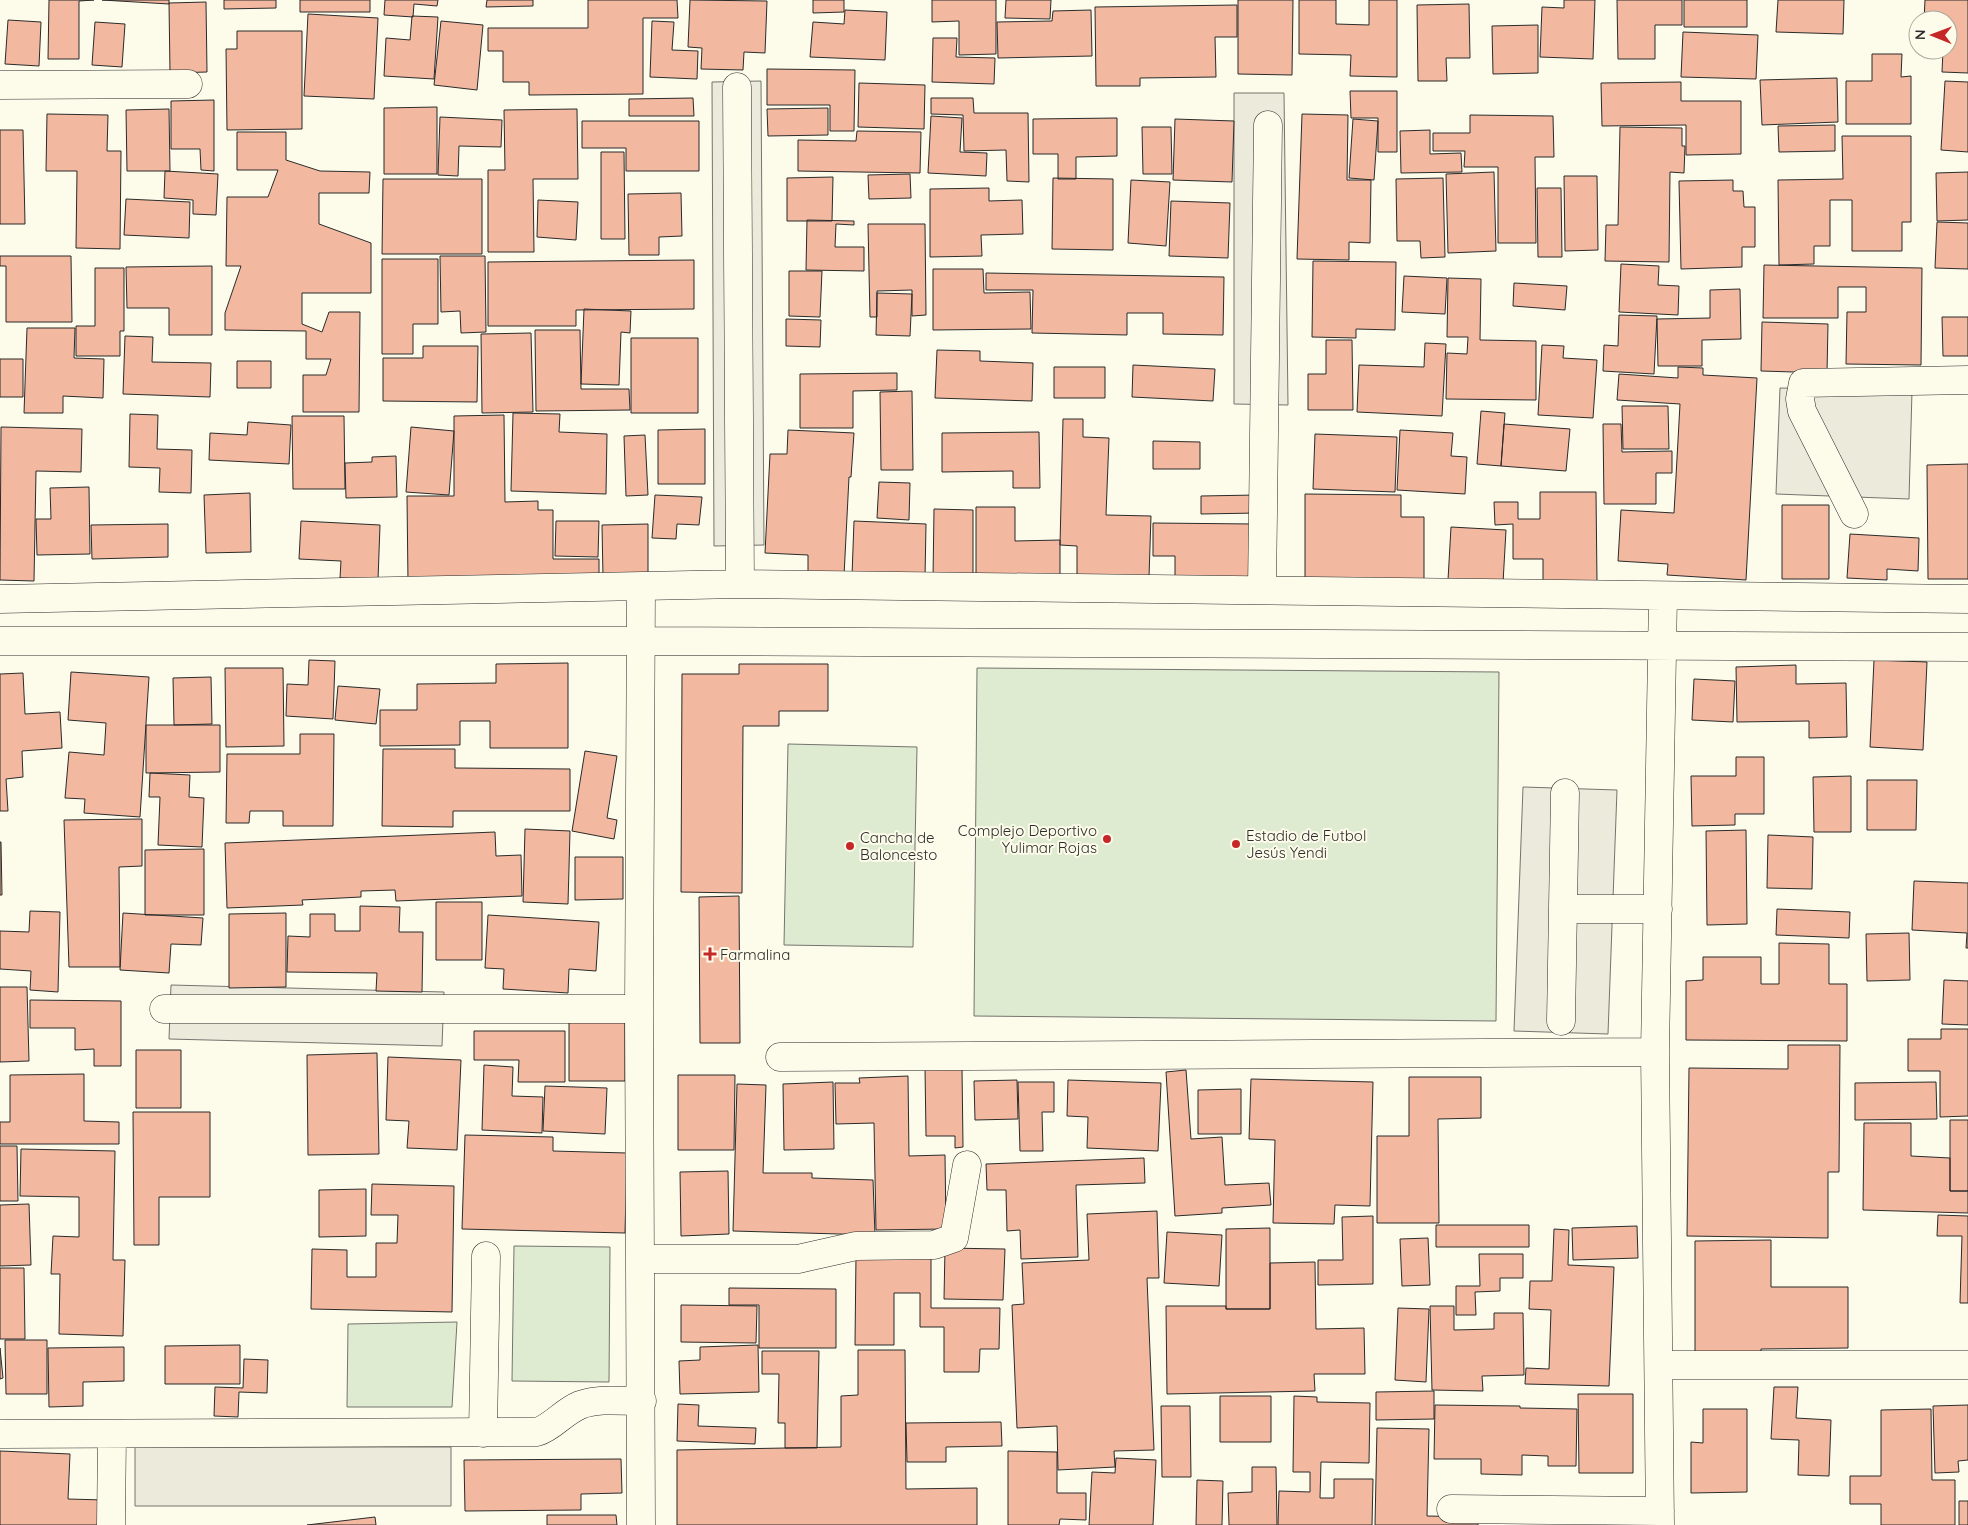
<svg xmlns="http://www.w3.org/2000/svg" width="1968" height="1525" font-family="Quicksand,sans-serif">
<rect width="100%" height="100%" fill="#fdfbea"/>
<path fill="#deebd1" stroke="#74746e" d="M977,668L1499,672L1496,1021L974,1016Z
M788,744L917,747L913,947L784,945Z
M514,1246L610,1247L609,1382L512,1381Z
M457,1322L452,1407H347L348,1324Z"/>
<path fill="#eceadb" stroke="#74746e" d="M761,81L764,545L714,546L712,82Z
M1234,93H1284L1288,405L1234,404Z
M1780,388L1912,391L1909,499L1776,494Z
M1523,787L1617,790L1608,1034L1514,1031Z
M171,985L444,992L442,1046L169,1039Z
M135,1447H451V1506H135Z"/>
<path fill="#f2b8a0" stroke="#2b2b2b" d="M49,0H94L79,1V59H48Z
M102,0H169V4Z
M224,0H276V8L224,9Z
M300,0H370V12H300Z
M385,0H438L437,6L414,4L413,17L384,15Z
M487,0H533V6L486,7Z
M588,0H677L678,18H643V94L529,95V82H503V51H488V28H588Z
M690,0L767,1L765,53L744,52L743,70L701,69L702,48L688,47Z
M813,0H844V12L813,13Z
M932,0H996V54L959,55V21L932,22Z
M1006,0H1051L1050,19L1005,18Z
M1238,0H1293L1292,75L1238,74Z
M1299,0H1336V24L1369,25V0H1397V77L1350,76L1351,55L1299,54Z
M1564,0H1595L1593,59L1540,57L1542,7L1564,8Z
M1617,0H1682V25H1655V59H1618Z
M1684,0H1747V27H1684Z
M1778,0H1844L1843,34L1776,32Z
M1925,0H1968V73L1942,72L1943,50H1948V20H1924Z
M206,2L207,72L170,73L169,3Z
M1469,4L1470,58H1446L1447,81H1418L1417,5Z
M1237,5V37H1215L1216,77L1140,78V86H1096L1095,7Z
M845,10L887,12L885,60L810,57L813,22L844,24Z
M1091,10L1092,56L998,58L997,22L1052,21L1053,11Z
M308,14L378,18L374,99L304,96Z
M412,16L438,17L434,79L384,76L386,38L410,40Z
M8,20L41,22L39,66L5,64Z
M441,21L483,25L477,90L434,85Z
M652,21L674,22L672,50L698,51L697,79L650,77Z
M95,22L125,24L122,67L92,65Z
M1538,25V73L1493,74L1492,26Z
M237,31H302V129L227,130L226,49H237Z
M1683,32L1758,35L1756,79L1681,77Z
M933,38H957L956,57L995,58L994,84L932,82Z
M1872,54H1902L1901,77L1911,76V124H1846V81H1872Z
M767,69L855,70L854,131H830V105H767Z
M1837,78L1838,122L1762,125L1760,80Z
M1945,81L1968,82V152L1941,150Z
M1681,82V101H1741V154L1686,155V125L1602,126L1601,83Z
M859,83L925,85L924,129L858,127Z
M1350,91H1397V152H1378V118H1351Z
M693,98L694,116H629V99Z
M931,98H973L974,113H1028L1029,182L1007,181L1006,150L964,151L963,115L931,114Z
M214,100V171L201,170L200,149H171V101Z
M437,107V174H384V108Z
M828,108V135L768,136L767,109Z
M169,109L170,171H127L126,110Z
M577,109L578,179H533L534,252H488V170H505L504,110Z
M47,114L108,115L107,151H121L120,249L76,248L77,171H46Z
M1302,114L1348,115L1347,180H1371L1370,243L1349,242V260L1297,259Z
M1470,115L1553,116L1554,157H1535L1536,243H1498V167H1464L1465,151H1433V133H1470Z
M931,116L962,118L960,152L987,153L986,176L928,173Z
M440,117L502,120L501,147L459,146L458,176L438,175Z
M1117,118V156L1076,157V179H1058V154H1033V119Z
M1175,119L1234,121L1232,182L1173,180Z
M1353,119L1378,121L1374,180L1349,178Z
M582,121H699V171H626V148H582Z
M1835,125V151L1779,152L1778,126Z
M1142,127H1171L1172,174H1143Z
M1620,127L1682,128V146H1685L1684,173L1670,172L1669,262L1605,261L1606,225H1618Z
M0,130H23L25,224H0Z
M1430,130V154L1461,153L1462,172L1401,173L1400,131Z
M857,131L921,132L920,173L798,171V140L856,141Z
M237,132H286V160L320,171L370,172L369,193H319V224L371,243V293H302V324L322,332L329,312H360L359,412H303V375H326L331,359H306V331L225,330V313L241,266H226L227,197H268L278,170H237Z
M1842,136H1911V222H1902V251H1852V200H1830V246H1814V264L1779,265L1778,180L1843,179Z
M601,152H624L625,239H601Z
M165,171L218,174L216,215L193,214V200L164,198Z
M1494,172L1496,251L1448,253L1446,174Z
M1968,172V220L1937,221L1936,173Z
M910,174L911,198L869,199L868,175Z
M1564,176H1597L1598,250L1565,251Z
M833,177L832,221H787V178Z
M1053,178L1113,179V250L1052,249Z
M1443,178L1445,257L1421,258L1420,241H1397L1396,179Z
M383,179H482V254H382Z
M1131,180L1170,182L1166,246L1128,243Z
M1733,180V191H1743L1744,207H1755V247H1742V267L1681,269L1679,181Z
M989,188V201L1022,200L1023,234L981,235L982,256L930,257V189Z
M1537,188H1561L1562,257H1538Z
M681,193L682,236L659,237V255H629L628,194Z
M126,199L190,202L189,238L124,235Z
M538,200L578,202L576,240L537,237Z
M1171,201L1230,203L1228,258L1169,256Z
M807,220L854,221V225L836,224L835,247H864V271L806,270Z
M1937,222L1968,223V269L1935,268Z
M868,224H925L926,315L912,316V290L877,291V317H870Z
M0,256H71L72,322H6V266H0Z
M440,256H485L486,332L461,333L460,311L441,312Z
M382,259H438V324H413V354H382Z
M694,260V309L576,310V326H488V262Z
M1313,261L1396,262L1395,330L1356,329V338L1312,337Z
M1621,264L1659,266L1658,285L1679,286L1678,315L1619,312Z
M1764,265L1922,268L1921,365L1846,364L1847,312H1866V287H1838V318H1763Z
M212,266V335H169V308H127L126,267Z
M95,268H124V331H120V356H76V326H95Z
M933,269H983L984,293L1030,292L1031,329L933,330Z
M789,271H822L820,317L789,316Z
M986,273L1224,277L1223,335L1163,334V313H1127V335L1032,333L1033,290H986Z
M1404,276L1447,278L1445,314L1402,312Z
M1448,278L1481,279L1480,340L1536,341V400L1446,399L1447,353L1467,354L1468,337H1447Z
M1514,283L1567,286L1565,310L1513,306Z
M1740,289L1741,339L1702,340V366H1658L1657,319L1710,318V290Z
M877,293L912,294L910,336L876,335Z
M584,309L631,311L630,333L621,332L619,385L581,384Z
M1619,315L1657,316L1654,374L1603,371L1604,345L1618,346Z
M1942,317H1968V356H1943Z
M786,319L821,320L820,347L786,346Z
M1762,322L1828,324L1827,373L1761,371Z
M27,328H75L74,358L104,359L103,398L63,396V413H24Z
M535,330H580L581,389H629L630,410L536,411Z
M531,333L533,412L482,413L481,334Z
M125,336L153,337L152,362L211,363L210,397L123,394Z
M631,338H698V413H631Z
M1326,340H1352L1353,410H1308V374H1326Z
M1425,343L1446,344L1442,416L1357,412L1359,365L1424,367Z
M1542,345L1564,346L1563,358L1597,360L1593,418L1538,415Z
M423,346H478L477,402L383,401V358H423Z
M937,350L980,351V361L1033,363L1032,401L935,398Z
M0,359H23V397H0Z
M237,361H271V388H237Z
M1133,365L1215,369L1213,401L1132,397Z
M1054,367H1105V398H1054Z
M1678,367L1703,368V375L1757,378L1746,580L1667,575L1668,564L1618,561L1621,510L1674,513L1680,404L1617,400L1619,374L1678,378Z
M897,373V390L853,391V428H800V374Z
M912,391L913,470H881L880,392Z
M1622,406H1668L1669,449H1623Z
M1481,411L1505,413L1501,466L1477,464Z
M513,413L560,414L559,432L607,434L606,494L511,491Z
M130,414L158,415L157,449L192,450L191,493L159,492L160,468L129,467Z
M504,415L505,502L538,501V510H553V559H599V581L408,583L407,496H454V416Z
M292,416H344L345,489H293Z
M1063,419H1083V437L1109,438L1106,515L1151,516L1149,577L1077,576V546L1060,545Z
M248,422L291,425L289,464L209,460L210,433L247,435Z
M1504,424L1570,429L1566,471L1501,466Z
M1603,424H1621L1622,452L1672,451V473H1656V504H1604Z
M1,427L82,429L81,472L36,471L34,581L0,580Z
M411,427L454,431L449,495L406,492Z
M705,429V484H658V430Z
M788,430L854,433L851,477H849L844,576L808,574V555L765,553L770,454H787Z
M1400,430L1453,433L1451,456L1467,457L1465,494L1397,490Z
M1039,432L1040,488H1013V471L942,472V433Z
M1315,434L1397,437L1395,492L1313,489Z
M645,435L648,495L626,496L624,436Z
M1153,441L1200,442V469H1153Z
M396,456L397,497L346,498L345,463L372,462V457Z
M1968,464V579H1928L1927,465Z
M879,482L910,483L909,520L877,518Z
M89,487L90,554L37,555L36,519H51L50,488Z
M1540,492H1596L1597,582H1543V559H1513V524L1495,525L1494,502H1518V519H1540Z
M250,493L251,552L206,553L204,495Z
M1305,494L1401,495V517H1424V583L1305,582Z
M655,495L702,497L699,525L677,524L676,539L652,538Z
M1256,495L1257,513L1201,514V496Z
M1782,505H1829V579H1782Z
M976,507H1015V541L1060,540V576L976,577Z
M934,509L973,510V580L933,579Z
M301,521L380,525L378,580L340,578L341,561L299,559Z
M556,521H599L598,557L555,556Z
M854,521L926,524L925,578L852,576Z
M1153,523L1254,524L1253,580H1175V556H1153Z
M168,524V557L92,559L91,525Z
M648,524V578H603L602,525Z
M1451,527L1506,530L1503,583L1448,580Z
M1850,534L1919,538L1918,571L1887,569V580L1847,578Z
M309,660L335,661L333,719L286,716L287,684L308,685Z
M1874,660L1927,662L1923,750L1870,747Z
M568,663V748H490V721H460V745L380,746V710H417V684L496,683V664Z
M739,664H828V711H779V726H743L742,893L681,892L682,674H739Z
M1796,665V684L1846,683L1847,737L1809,738V721L1737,722L1736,667Z
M225,668H283L284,746L226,747Z
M71,672L149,677L140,817L84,813L85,799L65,798L69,752L104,755L106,723L68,720Z
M23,673L25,714L60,712L62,748L22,751L23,777L6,779L8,811H0V674Z
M211,677L212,724L174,725L173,678Z
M1694,679L1735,681L1733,722L1692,720Z
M338,686L380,689L376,724L335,720Z
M146,725H220V772L146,773Z
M300,734H334L333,826H283V811H250L249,823H226L227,754H300Z
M383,749H455V768L570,769V811H453V827L382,826Z
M585,751L617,756L607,818L617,820L614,839L572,831Z
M1736,757H1764V814H1735V825L1692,826L1691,776H1736Z
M150,773L190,775L189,797L204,798L202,847L158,845L160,797H149Z
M1851,776V832H1814L1813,777Z
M1867,780H1917L1916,830H1867Z
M142,819V866L119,867L120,967H69L64,820Z
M525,829L570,831L568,904L523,902Z
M1746,830L1747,924L1707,925L1706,831Z
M495,832L496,856L521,855L522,896L396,901L395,890L361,891V897L302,900L303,905L227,908L225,843Z
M1768,835L1813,837L1812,889L1767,888Z
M0,842H1L2,895H0Z
M204,849V915H145V850Z
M575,857H623V899L575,900Z
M1914,881L1968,883V948H1966L1967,933L1912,930Z
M739,896L740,1043H700L699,897Z
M436,902H482V960H436Z
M360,906L400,907L399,932H423L422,992L376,991L377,973L287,972L288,936L310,937V914H335V931H360Z
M1777,909L1850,912L1849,938L1776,935Z
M30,911L60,912L58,992L30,990L31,971L0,969V931L29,932Z
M123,913L203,918L201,945L171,944L169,973L120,970Z
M286,913V987L229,988V914Z
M488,915L599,922L596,971L569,969L568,993L503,989L504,969L485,968Z
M1909,933L1910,980L1867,981L1866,934Z
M1779,943L1829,944V984H1847V1041L1686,1040V981L1703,980V957H1761V984H1779Z
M1944,980L1968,981V1025L1942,1024Z
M0,987H27L29,1061L0,1062Z
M30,1000L121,1001V1066H94V1049L75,1050V1028H30Z
M569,1022H625V1081H569Z
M1941,1029H1968V1116L1940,1117V1071H1908V1039H1941Z
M474,1031H565V1082H518L519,1060H474Z
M1788,1045H1840L1839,1172H1828V1238L1687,1236L1689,1068L1788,1069Z
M136,1050H181V1108H136Z
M377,1053L379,1154L308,1155L307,1055Z
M388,1057L461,1060L457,1150L407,1148L409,1121L386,1120Z
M484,1065L513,1067L512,1096L543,1097L542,1133L482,1130Z
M925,1068H962L963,1147L955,1148V1136H926Z
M1186,1070L1191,1139L1222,1137L1225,1185L1269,1183L1271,1205L1222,1208V1213L1175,1216L1166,1072Z
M84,1074V1121L119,1122V1144H0V1122H10V1075Z
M678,1075H735L734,1150H678Z
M908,1076L909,1156L945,1155L946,1229L876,1230L874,1123L836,1124L835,1083H860L859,1078Z
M1409,1077H1481V1118L1438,1119L1439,1223H1377V1136H1409Z
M1251,1079L1373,1082L1370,1206L1335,1205L1334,1224L1273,1223L1275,1140L1249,1139Z
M1017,1080L1018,1119L975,1120L974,1081Z
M1068,1080L1161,1083L1158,1151L1087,1148L1088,1117L1067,1116Z
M833,1082L834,1149L784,1150L783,1084Z
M1018,1082H1054V1112H1042L1043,1151H1020Z
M1936,1082L1937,1119L1855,1120V1083Z
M737,1084L766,1085L763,1173H812V1178L873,1180L875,1235L733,1231Z
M545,1086L607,1088L605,1134L543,1131Z
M1241,1089V1134H1198V1090Z
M133,1112H210V1197H159V1245H134Z
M1950,1120H1968V1191H1950Z
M1864,1123H1911V1156L1950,1158V1191H1968V1213L1863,1210Z
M465,1135L553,1137V1151L627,1153L625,1233L462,1229Z
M0,1146H17L18,1201H0Z
M21,1149L115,1151L113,1260H125L123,1336L59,1334L60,1274H51L53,1236L79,1237V1197L20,1196Z
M1144,1158L1145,1183L1076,1185L1078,1257L1021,1259L1020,1230L1007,1231L1006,1190H987L986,1164Z
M728,1171L729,1234L681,1236L680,1172Z
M372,1184L454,1186L452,1312L311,1309L312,1249L347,1250V1277H376V1243H397L398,1215H371Z
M366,1189V1236L319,1237V1190Z
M29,1204L31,1265L0,1266V1205Z
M1157,1211L1159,1278H1147L1154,1450L1114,1451L1115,1467L1058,1470L1057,1426L1017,1428L1012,1305L1024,1304L1022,1263L1089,1260L1087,1214Z
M1938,1215L1968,1216V1303H1960L1962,1236H1937Z
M1373,1216V1284L1318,1285V1260H1343L1342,1217Z
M1436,1225H1529V1247H1436Z
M1637,1226L1638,1258L1573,1260L1572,1228Z
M1270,1228V1309H1226V1229Z
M1554,1229L1569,1230L1568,1265L1614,1267L1609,1386L1525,1384L1526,1368L1549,1369L1551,1310L1529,1309L1530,1281H1552Z
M1167,1232L1222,1235L1219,1286L1164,1283Z
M1428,1238L1430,1285L1402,1286L1400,1239Z
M1771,1240V1287H1848V1348L1761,1349V1352H1695V1241Z
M945,1248L1005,1249L1003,1300L944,1299Z
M856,1254H931V1308H1000L999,1349H980L979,1372H944V1327H920V1293H894V1345H855Z
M1479,1254H1523V1278H1500V1291L1475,1292L1476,1315H1456V1286H1480Z
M1315,1262L1316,1329L1364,1328L1365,1374H1314L1315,1391L1167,1394L1166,1306H1226V1309H1270V1263Z
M0,1268H24L25,1339H0Z
M729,1288L836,1289V1348H759V1305H729Z
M681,1305L757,1306L756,1343L681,1342Z
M1430,1306H1454V1330L1494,1329V1313H1523L1524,1375L1482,1376L1483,1391L1432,1390Z
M1398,1308L1429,1309L1426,1382L1395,1380Z
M5,1340H47V1394H6Z
M240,1345V1384H165V1346Z
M758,1345L759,1392L680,1394L679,1361L700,1360V1347Z
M124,1347V1381L83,1382V1406L49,1407L48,1348Z
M0,1348L3,1378L0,1379Z
M858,1350H905L906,1489L977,1488V1525H677V1450L841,1447V1396L858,1395Z
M762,1351H819L817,1448H785V1423H778L779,1374H762Z
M244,1359L268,1360L267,1393L239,1392L238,1417L214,1416L215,1387L243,1388Z
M1774,1387H1798L1796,1418L1831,1420L1829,1476L1798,1475L1799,1440L1771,1439Z
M1434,1391V1419L1376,1420V1392Z
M1578,1394H1633V1473H1579Z
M1220,1396H1271V1442H1220Z
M1294,1396L1317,1397V1402L1370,1403L1369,1463L1321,1462L1320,1498H1334V1479H1373L1372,1525H1278L1279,1491L1310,1492V1472H1293Z
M678,1404L699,1405L698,1426L756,1428L755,1444L677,1441Z
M1435,1405L1520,1406V1408L1577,1409L1576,1466H1548V1456L1522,1455V1475L1481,1474V1459H1434Z
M1968,1405V1460L1958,1461L1959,1472L1935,1473L1933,1406Z
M1161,1406H1190L1191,1477H1162Z
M1703,1409H1747V1492L1691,1493V1442L1703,1443Z
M1931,1409L1932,1480H1955V1525H1881V1504H1850V1476H1881V1410Z
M1001,1422L1002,1446L946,1447V1462H907L906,1423Z
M1377,1428L1429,1429L1427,1516L1478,1517V1525H1375Z
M0,1451L70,1454L68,1499L104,1500L103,1525H0Z
M1008,1451L1057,1452V1493H1086V1520L1060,1519L1059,1525H1008Z
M1116,1458L1156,1460L1153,1525H1089L1092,1472L1115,1473Z
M621,1459L622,1493L581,1494V1510L465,1511L464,1460Z
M1252,1467H1276L1277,1525H1229L1228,1493L1252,1492Z
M1197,1480L1223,1481L1222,1525H1196Z
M1959,1501H1968V1525H1959Z
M547,1515H616L617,1525H547Z
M375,1517L376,1525H307Z"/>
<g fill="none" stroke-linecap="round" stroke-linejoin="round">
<g stroke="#2b2b2b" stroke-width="29">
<path id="minor" d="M0,85L188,84
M737,87L740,584
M1854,514L1802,411L1800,399L1803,383L1968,380
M641,587L639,1009L641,1525
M1262,590L1268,125
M0,599L740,584L1968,599
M0,641H641L1968,647
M1563,909H1658
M164,1009H639
M1561,1021L1565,793
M780,1057L1655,1052
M641,1259H798L856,1246L934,1245L954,1238L967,1165
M1659,1365H1968
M483,1433L486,1256
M0,1434L537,1432C553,1427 563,1412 580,1405C598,1398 622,1401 642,1401
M1451,1509L1660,1511
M111,1525L112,1435
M1660,1525L1655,1052L1663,596"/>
</g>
<use href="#minor" stroke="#fdfbea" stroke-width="28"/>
</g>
<g fill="#c62828" stroke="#fdfbea" stroke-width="2">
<circle cx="1107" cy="839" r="5"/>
<circle cx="1236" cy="844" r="5"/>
<circle cx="850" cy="846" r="5"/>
<path d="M707.5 946.5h5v5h5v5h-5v5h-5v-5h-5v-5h5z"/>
</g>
<g text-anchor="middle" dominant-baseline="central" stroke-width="4" stroke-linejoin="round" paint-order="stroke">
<g font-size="15" fill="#2b2b2b" stroke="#fdfbea" text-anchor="start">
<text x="1097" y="830" text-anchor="end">Complejo Deportivo<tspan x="1097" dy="17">Yulimar Rojas</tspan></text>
<text x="1246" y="835">Estadio de Futbol<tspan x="1246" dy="17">Jesús Yendi</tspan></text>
<text x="860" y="837">Cancha de<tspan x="860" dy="17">Baloncesto</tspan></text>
<text x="720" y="954">Farmalina</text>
</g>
</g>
<g transform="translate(1933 35) rotate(271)"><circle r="24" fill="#fdfbea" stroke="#a9a89e"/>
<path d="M0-4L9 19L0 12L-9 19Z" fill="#c62828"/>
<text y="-8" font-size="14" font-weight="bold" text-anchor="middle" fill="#2b2b2b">N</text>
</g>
</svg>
